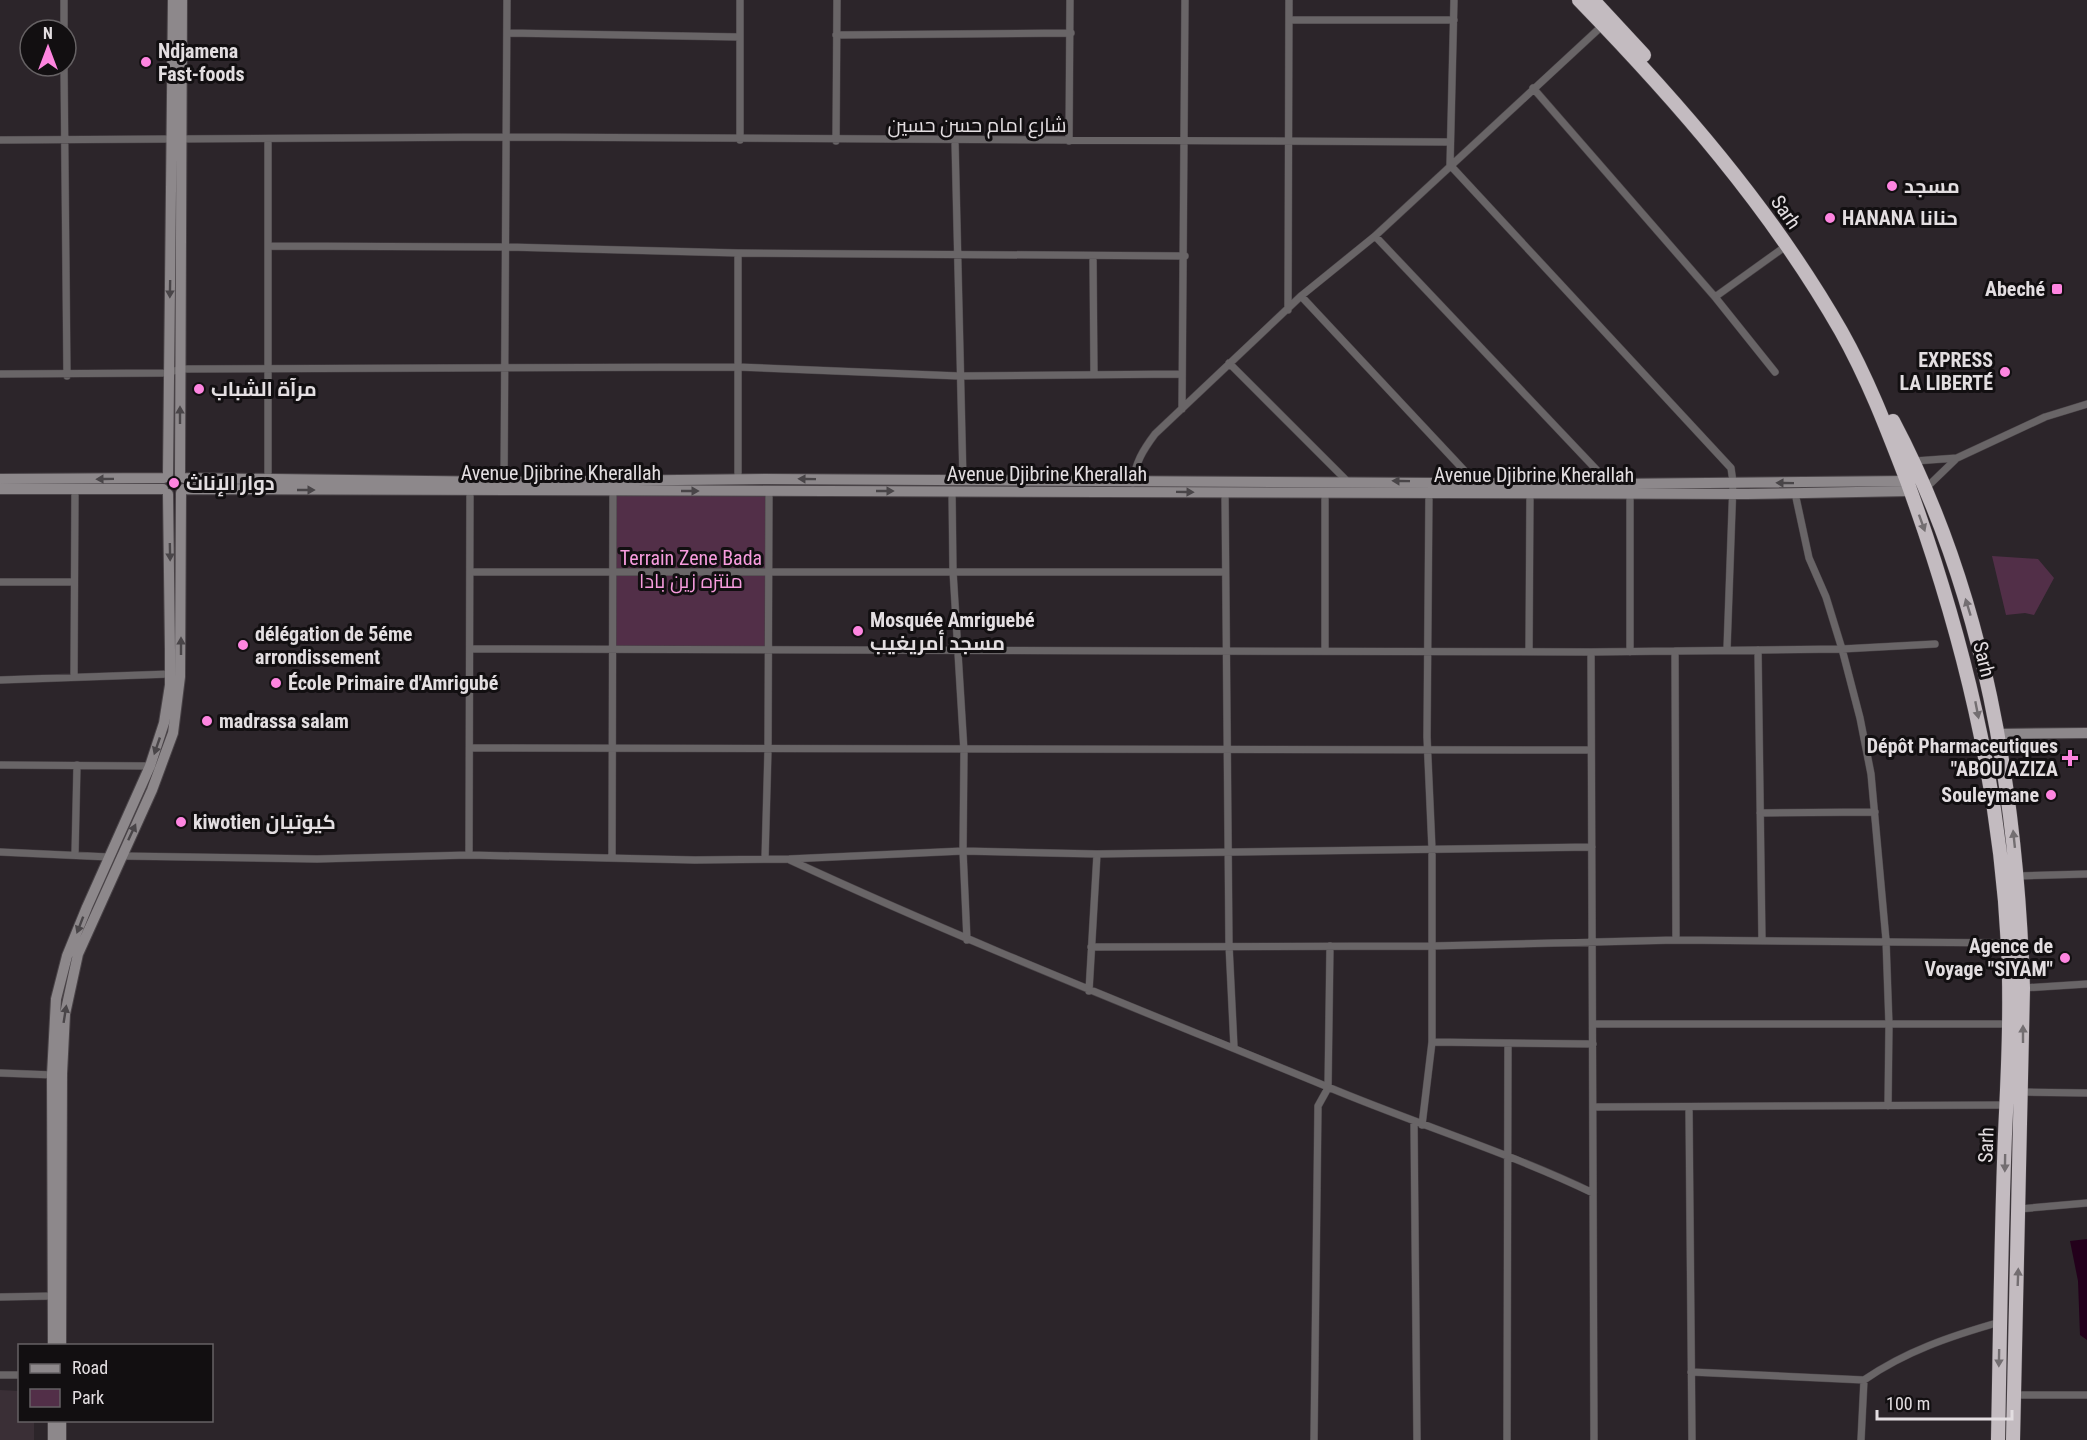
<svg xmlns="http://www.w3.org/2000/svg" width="2087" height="1440" font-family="'Roboto Condensed',Cairo,sans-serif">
<rect width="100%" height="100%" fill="#2c252a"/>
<path fill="#3a2f36" d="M0,1390L19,1391L20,1420L34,1421V1440H0Z"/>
<path fill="#522f48" d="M613,490H769V648L613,649Z
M1992,556L2038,559L2054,578L2034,615L2025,613L2006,615Z"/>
<path fill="#23001b" d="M2087,1239V1340L2080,1335L2078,1281L2070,1241Z"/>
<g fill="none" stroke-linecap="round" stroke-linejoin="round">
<g stroke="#494347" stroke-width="8">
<path id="street" d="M1454,0L1450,165L1731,468L1733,482L1727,649
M1289,20H1454
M64,30V0
M507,33L740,37
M836,35L1071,33
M64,66L67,376
M1533,88L1715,297L1775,372
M0,140L505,137L1449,142
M268,140V480
M740,140V0
M836,141L837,0
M955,141L963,480
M1069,141L1070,0
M1375,236L1610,484
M268,246L505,247L738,253L1185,256
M738,253V479
M1093,256L1094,375
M1301,296L1475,482
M1715,297L1786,246
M1288,310L1289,0
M1229,363L1347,481
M0,374L168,373L180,369L737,367L959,376L1182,374
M1182,409L1185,0
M1915,461L1957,458
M1133,483C1135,463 1143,450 1155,434L1301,296L1375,236L1603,25
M504,485L507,0
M1926,488L1957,458L2045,417L2087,404
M952,491L953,571L964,751L963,851L967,940
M1225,492L1229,945L1234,1047
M1325,492V650
M1630,493V652
M1795,493L1809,558L1826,597L1842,649L1860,718L1871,774L1886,940L1889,1025L1888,1106
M472,572H1224
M0,582H74
M471,649L1591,652L1842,649L1935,644
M1758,650L1762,941
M1675,651L1676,940
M1529,652L1530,493
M1591,652L1594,1440
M74,677L75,489
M0,680L170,674
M471,748L1591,750
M0,765L150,766
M1760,813L1875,812
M0,852L109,857
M75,854L77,765
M469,855L470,491
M121,856L317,859L469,855L695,860L789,859L963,851L1097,854L1592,847
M612,858L613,490
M765,859L768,750L769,490
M790,860C967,942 1148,1013 1328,1087C1416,1124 1508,1152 1593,1193
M2018,876L2087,874
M1091,947L1432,946L1676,940L2008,943
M2023,988L2087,984
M1089,991L1097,854
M1593,1024H2010
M1432,1042L1593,1044
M0,1073L54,1075
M2023,1092L2087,1093
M1593,1107L2007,1105
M1689,1108L1692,1440
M1414,1122L1417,1440
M1422,1125L1432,1042V849L1427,737L1429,492
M2019,1209L2087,1203
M0,1297L53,1296
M1691,1372L1864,1380C1906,1351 1951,1336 2000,1322
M0,1375H20
M2014,1395H2087
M1314,1440L1318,1106L1328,1088L1330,946
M1507,1440L1508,1044
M1861,1440L1864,1380"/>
</g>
<g stroke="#494347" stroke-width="12">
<path id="secondary" d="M168,474L173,0
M180,474L182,0
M184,478L504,482L767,479L1610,484L1907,481
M0,479L164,478
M0,489H163
M184,489L1747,494L1910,491
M1997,734L2087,733
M53,1346L52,1075L56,999L67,956L87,907L150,766L164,723L170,685V650L168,494
M61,1346L62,1074L65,1014L78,954L152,790L173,733L180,677L181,493
M53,1420V1440
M61,1440V1420"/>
</g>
<g stroke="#494347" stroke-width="15">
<path id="highway" d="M1579,0C1677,101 1770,207 1841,331C1868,379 1887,429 1907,481C1962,632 2000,785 2008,946C2011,1009 2008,1072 2005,1134C2001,1236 2000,1338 1998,1440
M1593,0L1644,55
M1893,421C1985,595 2017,794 2023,988L2013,1440"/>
</g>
<use href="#street" stroke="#696567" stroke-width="7"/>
<use href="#secondary" stroke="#8d888b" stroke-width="10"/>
<use href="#highway" stroke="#c3bbc0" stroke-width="14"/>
</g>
<defs><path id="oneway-solid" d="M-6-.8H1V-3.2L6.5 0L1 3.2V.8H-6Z" transform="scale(1.5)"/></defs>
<g fill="#494548">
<use href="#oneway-solid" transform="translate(170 289) rotate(91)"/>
<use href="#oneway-solid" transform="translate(180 415) rotate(-90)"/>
<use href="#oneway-solid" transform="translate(105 479) rotate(179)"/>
<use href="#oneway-solid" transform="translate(807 479) rotate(-179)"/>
<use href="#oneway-solid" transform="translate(1401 481) rotate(-179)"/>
<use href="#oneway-solid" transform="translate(1785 483) rotate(-179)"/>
<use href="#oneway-solid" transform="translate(306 490)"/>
<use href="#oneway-solid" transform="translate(690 491)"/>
<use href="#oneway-solid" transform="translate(885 491)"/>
<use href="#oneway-solid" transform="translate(1185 492) rotate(1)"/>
<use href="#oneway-solid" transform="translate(170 552) rotate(89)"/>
<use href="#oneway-solid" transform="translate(181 646) rotate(-90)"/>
<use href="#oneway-solid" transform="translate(157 746) rotate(109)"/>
<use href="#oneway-solid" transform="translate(132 832) rotate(-65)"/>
<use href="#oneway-solid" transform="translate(80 925) rotate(111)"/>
<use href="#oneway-solid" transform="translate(65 1014) rotate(-81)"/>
</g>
<g fill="#736e71">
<use href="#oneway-solid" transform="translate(1922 523) rotate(70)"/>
<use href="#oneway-solid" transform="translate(1968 607) rotate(-107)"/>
<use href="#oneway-solid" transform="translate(1977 710) rotate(79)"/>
<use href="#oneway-solid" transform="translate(2014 839) rotate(-96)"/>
<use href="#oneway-solid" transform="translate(2023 1034) rotate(-90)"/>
<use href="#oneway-solid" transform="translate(2005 1163) rotate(91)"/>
<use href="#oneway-solid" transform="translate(2018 1277) rotate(-88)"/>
<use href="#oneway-solid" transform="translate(1999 1358) rotate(91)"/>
</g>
<g fill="#fe85e0" stroke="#120f11" stroke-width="2">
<circle cx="146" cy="62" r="6"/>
<circle cx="1892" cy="186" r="6"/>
<circle cx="1830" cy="218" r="6"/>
<rect x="2051" y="283" width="12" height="12" rx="3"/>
<circle cx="2005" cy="372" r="6"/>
<circle cx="199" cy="389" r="6"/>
<circle cx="174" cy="483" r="6"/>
<circle cx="858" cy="631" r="6"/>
<circle cx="243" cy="645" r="6"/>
<circle cx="276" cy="683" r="6"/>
<circle cx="207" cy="721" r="6"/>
<path d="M2067 749h6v6h6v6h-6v6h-6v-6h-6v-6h6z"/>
<circle cx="2051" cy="795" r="6"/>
<circle cx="181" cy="822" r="6"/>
<circle cx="2065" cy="958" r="6"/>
</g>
<g text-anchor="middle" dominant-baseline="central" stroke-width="6" stroke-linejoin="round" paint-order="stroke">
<g font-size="20" font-weight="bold" fill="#e3dee1" stroke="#120f11" text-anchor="start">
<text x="158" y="51">Ndjamena<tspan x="158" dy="23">Fast-foods</tspan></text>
<text x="1904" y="186">مسجد</text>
<text x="1842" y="218">HANANA حنانا</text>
<text x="2045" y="289" text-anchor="end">Abeché</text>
<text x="1993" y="360" text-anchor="end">EXPRESS<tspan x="1993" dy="23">LA LIBERTÉ</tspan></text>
<text x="211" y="389">مرآة الشباب</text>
<text x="186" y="483">دوار الإناث</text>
<text x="870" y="620">Mosquée Amriguebé<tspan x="870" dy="23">مسجد أمريغيب</tspan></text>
<text x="255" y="634">délégation de 5éme<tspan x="255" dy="23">arrondissement</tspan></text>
<text x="288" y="683">École Primaire d'Amrigubé</text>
<text x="219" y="721">madrassa salam</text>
<text x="2058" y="746" text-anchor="end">Dépôt Pharmaceutiques<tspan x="2058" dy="23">"ABOU AZIZA</tspan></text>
<text x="2039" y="795" text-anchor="end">Souleymane</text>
<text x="193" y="822">kiwotien كيوتيان</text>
<text x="2053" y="946" text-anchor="end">Agence de<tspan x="2053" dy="23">Voyage "SIYAM"</tspan></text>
</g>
<g font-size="20" fill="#e3dee1" stroke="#120f11">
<text x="977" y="125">شارع امام حسن حسين</text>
<text transform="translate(1786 212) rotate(55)">Sarh</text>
<text x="561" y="473">Avenue Djibrine Kherallah</text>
<text x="1047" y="474">Avenue Djibrine Kherallah</text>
<text x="1534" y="475">Avenue Djibrine Kherallah</text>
<text transform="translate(1984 659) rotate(76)">Sarh</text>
<text transform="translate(1986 1145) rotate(-88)">Sarh</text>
</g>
<g font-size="20" fill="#f79cde" stroke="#120f11">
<text x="691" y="558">Terrain Zene Bada<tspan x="691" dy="23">منتزه زين بادا</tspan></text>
</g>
</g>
<rect x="18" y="1344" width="195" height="78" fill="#120f11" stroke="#666264" stroke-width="1.5"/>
<rect x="30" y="1364" width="30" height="9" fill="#8d888b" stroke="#666264" stroke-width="1.5"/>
<text x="72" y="1374" font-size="18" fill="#e3dee1">Road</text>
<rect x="30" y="1389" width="30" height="18" fill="#522f48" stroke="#666264" stroke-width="1.5"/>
<text x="72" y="1404" font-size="18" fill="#e3dee1">Park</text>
<g transform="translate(48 48)"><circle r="28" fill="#120f11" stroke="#666264" stroke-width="1.5"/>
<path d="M0-4.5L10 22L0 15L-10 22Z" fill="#fe85e0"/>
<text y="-9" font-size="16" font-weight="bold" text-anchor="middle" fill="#e3dee1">N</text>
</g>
<path d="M1877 1410v9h135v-9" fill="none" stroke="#e3dee1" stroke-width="3"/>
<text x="1886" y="1410" font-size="18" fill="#e3dee1" stroke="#120f11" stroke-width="4.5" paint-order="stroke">100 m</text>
</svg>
